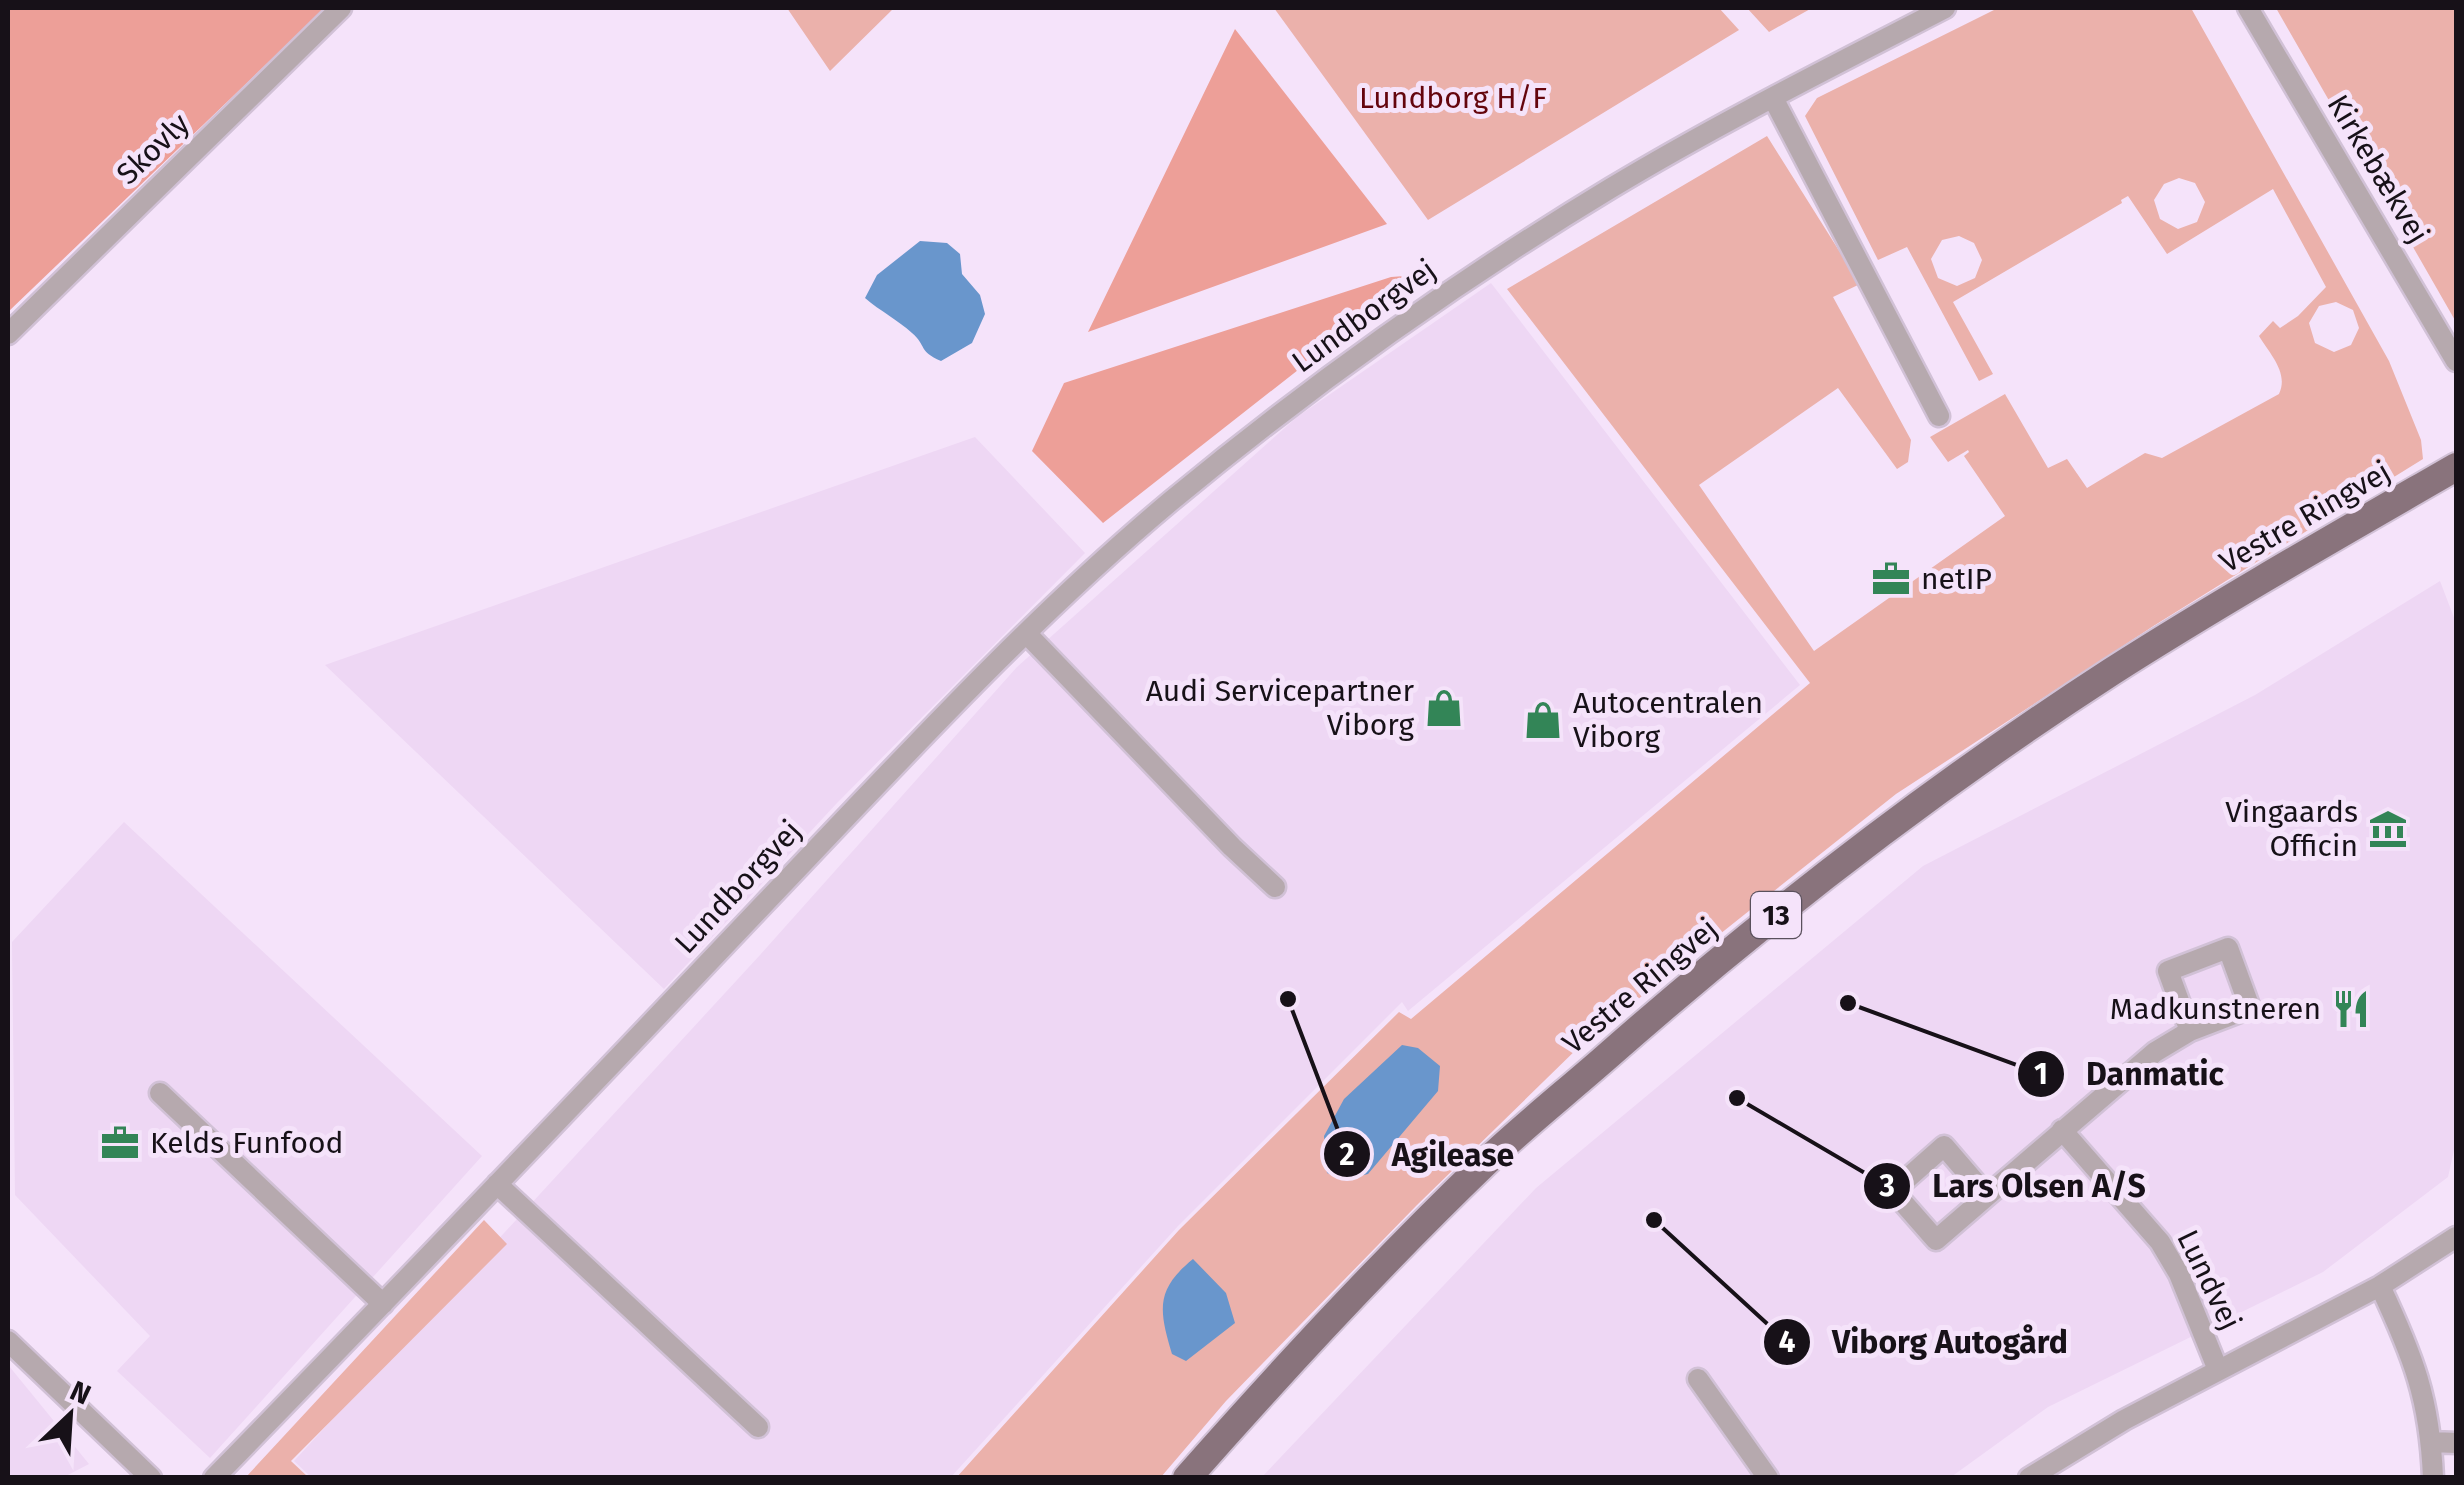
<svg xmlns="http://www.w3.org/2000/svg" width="2464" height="1485" font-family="'Fira Sans',sans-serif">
<rect width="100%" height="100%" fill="#f5e3fa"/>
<path fill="#eed7f4" d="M1491,283L1800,685L1408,1011L1402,1002L1178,1226L951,1477L312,1478L294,1461L760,955L1017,667L1297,417Z
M975,437L1085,553L837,803L664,989L325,665Z
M2440,581L2456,623V1141L2448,1177L2323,1272L2048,1407L1951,1477L1261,1478L1536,1188L1923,866L2255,695Z
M124,822L482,1156L210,1458L117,1371L150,1336L15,1195L12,942Z
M8,1365L9,1366L89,1464L64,1477H8Z"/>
<path fill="#ebb1ab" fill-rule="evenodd" d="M787,8H894L830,71Z
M1274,8H1719L1739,30L1428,220Z
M1747,8H1812L1769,32Z
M1998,8H2191L2389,361L2421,440L2423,459L2155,625L1896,794L1583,1043L1417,1205L1226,1401L1161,1477L956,1478L1179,1230L1399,1012L1411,1019L1810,683L1507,289L1767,136L1860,284L1833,297L1911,440L1908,462L1897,469L1838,388L1699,485L1814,651L2005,516L1964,456L1969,452L1968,450L1948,462L1930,437L2005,394L2048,468L2067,459L2087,488L2145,453L2162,458L2279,394C2289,373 2270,354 2259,336L2273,321L2280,328L2298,316L2326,287L2273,189L2167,254L2128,196L2121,200L2122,203L1953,302L1993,374L1979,381L1907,247L1878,260L1805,116L1817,98ZM2179,178L2195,183L2205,202L2197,222L2178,229L2160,219L2154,200L2164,184ZM1959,236L1974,243L1982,260L1975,278L1957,286L1938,278L1931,259L1942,240ZM2336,302L2353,310L2359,328L2351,345L2334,352L2315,343L2309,323L2319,306Z
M2276,8H2456V322Z
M484,1220L507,1244L291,1461L308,1477H246Z"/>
<path fill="#ed9f98" d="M8,8H325L8,312Z
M1235,29L1387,224L1088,332Z
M1419,275L1103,523L1032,451L1064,383L1391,277Z"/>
<path fill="#6996cc" d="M920,241L947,243L960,254L962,274L980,295L985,314L972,343L941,361C918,351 927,346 912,333C898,320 880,311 865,298L877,275Z
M1402,1045L1418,1048L1440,1066L1438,1091L1368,1174L1343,1180L1327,1173L1324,1136L1344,1099Z
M1193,1259L1226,1293L1235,1323L1186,1361L1172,1354C1159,1310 1155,1290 1193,1259Z"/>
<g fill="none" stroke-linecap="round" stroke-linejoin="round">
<g stroke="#d1c1d6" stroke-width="25">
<path id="minor" d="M2248,8L2456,361
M1773,98L1939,416
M8,334L341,8
M1027,634L1232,847L1275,887
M160,1093L383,1304
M2062,1130L2160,1242L2179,1274L2218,1370
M497,1184L758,1427
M1987,1196L1936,1240L1893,1191L1944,1146L1987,1196L2155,1052L2190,1031L2250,1008L2228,948L2168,971L2190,1031
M2380,1286C2413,1356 2430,1399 2433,1478
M8,1341L151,1478
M1698,1379L1768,1478
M2432,1442L2456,1443
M214,1478C399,1288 581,1097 763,905C895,767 1025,623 1171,501C1310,386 1457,281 1611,188C1719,123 1833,66 1945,8
M2029,1478L2124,1420L2380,1286L2456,1237"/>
</g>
<g stroke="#d1c1d6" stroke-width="32">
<path id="major" d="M1187,1478C1283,1369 1381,1263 1486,1162C1523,1127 1564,1094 1603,1060C1763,919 1932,788 2111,672C2224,600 2340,534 2456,467"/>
</g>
<use href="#minor" stroke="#b6a9ae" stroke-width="20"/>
<use href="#major" stroke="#89737c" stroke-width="28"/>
</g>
<defs>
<g id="office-bare" transform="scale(3)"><path d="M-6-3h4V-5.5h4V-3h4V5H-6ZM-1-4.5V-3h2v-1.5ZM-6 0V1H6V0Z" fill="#338557" stroke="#f5e3fa" stroke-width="2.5" paint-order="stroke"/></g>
<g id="shop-bare" transform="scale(3)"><path d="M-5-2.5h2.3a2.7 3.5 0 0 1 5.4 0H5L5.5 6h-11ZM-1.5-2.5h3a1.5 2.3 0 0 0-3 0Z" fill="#338557" stroke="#f5e3fa" stroke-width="2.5" paint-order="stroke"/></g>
<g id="museum-bare" transform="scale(3)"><path d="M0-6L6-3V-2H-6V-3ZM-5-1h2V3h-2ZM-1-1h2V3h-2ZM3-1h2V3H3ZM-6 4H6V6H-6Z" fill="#338557" stroke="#f5e3fa" stroke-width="2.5" paint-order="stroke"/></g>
<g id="restaurant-bare" transform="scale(3)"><path d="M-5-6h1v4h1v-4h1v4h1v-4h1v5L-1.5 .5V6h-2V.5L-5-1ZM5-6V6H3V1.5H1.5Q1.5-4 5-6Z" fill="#338557" stroke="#f5e3fa" stroke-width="2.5" paint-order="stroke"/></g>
</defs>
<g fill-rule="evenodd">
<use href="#office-bare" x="1891" y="579"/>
<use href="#shop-bare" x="1444" y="708"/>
<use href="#shop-bare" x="1543" y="720"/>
<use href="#museum-bare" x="2388" y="829"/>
<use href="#restaurant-bare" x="2351" y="1009"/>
<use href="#office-bare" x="120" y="1143"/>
</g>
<g text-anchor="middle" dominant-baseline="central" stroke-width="10" stroke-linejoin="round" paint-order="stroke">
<rect fill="#f5e3fa" stroke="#5a505c" stroke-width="2.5" x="1751" y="892" width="50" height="46" rx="8"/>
<g font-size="28" font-weight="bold" fill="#171118">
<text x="1776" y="915">13</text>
</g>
<g font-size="30" fill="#64050d" stroke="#f5e3fa">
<text x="1453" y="98">Lundborg H/F</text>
</g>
<g font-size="30" fill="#171118" stroke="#f5e3fa">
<text transform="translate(153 149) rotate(-44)">Skovly</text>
<text transform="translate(2378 169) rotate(59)">Kirkebækvej</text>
<text transform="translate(1364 316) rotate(-36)">Lundborgvej</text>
<text transform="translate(2305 517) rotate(-30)">Vestre Ringvej</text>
<text transform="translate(738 887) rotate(-47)">Lundborgvej</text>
<text transform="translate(1640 986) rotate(-40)">Vestre Ringvej</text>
<text transform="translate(2209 1280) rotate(64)">Lundvej</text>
</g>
<g font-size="30" fill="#171118" stroke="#f5e3fa" text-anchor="start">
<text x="1921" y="579">netIP</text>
<text x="1414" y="691" text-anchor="end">Audi Servicepartner<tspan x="1414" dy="34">Viborg</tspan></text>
<text x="1573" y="703">Autocentralen<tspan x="1573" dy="34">Viborg</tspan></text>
<text x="2358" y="812" text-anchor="end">Vingaards<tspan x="2358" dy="34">Officin</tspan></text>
<text x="2321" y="1009" text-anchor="end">Madkunstneren</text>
<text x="150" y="1143">Kelds Funfood</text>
</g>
</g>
<path fill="none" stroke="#171118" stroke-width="4" d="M1848 1003L2041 1074M1288 999L1347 1154M1737 1098L1887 1186M1654 1220L1787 1342"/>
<g fill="#171118" stroke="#f5e3fa" stroke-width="4">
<circle cx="1848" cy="1003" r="10"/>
<circle cx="1288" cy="999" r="10"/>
<circle cx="1737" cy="1098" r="10"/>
<circle cx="1654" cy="1220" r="10"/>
<circle cx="2041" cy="1074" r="25"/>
<circle cx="1347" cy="1154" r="25"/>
<circle cx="1887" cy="1186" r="25"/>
<circle cx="1787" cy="1342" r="25"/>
</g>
<g font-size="30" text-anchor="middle" font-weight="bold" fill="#fff">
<text x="2041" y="1084">1</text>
<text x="1347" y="1165">2</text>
<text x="1887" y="1196">3</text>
<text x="1787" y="1352">4</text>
</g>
<g font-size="32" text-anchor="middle" font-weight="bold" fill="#171118" stroke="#f5e3fa" stroke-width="10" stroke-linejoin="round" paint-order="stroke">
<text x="2155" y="1085">Danmatic</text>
<text x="1453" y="1166">Agilease</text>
<text x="2039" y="1197">Lars Olsen A/S</text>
<text x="1950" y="1353">Viborg Autogård</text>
</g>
<rect width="2464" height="1485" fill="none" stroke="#171118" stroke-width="20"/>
<g transform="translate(70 1415) rotate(25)" stroke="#f5e3fa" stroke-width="8" paint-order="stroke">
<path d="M0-8L18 38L0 25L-18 38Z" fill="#171118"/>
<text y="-15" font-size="28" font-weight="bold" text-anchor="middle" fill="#171118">N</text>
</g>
</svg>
